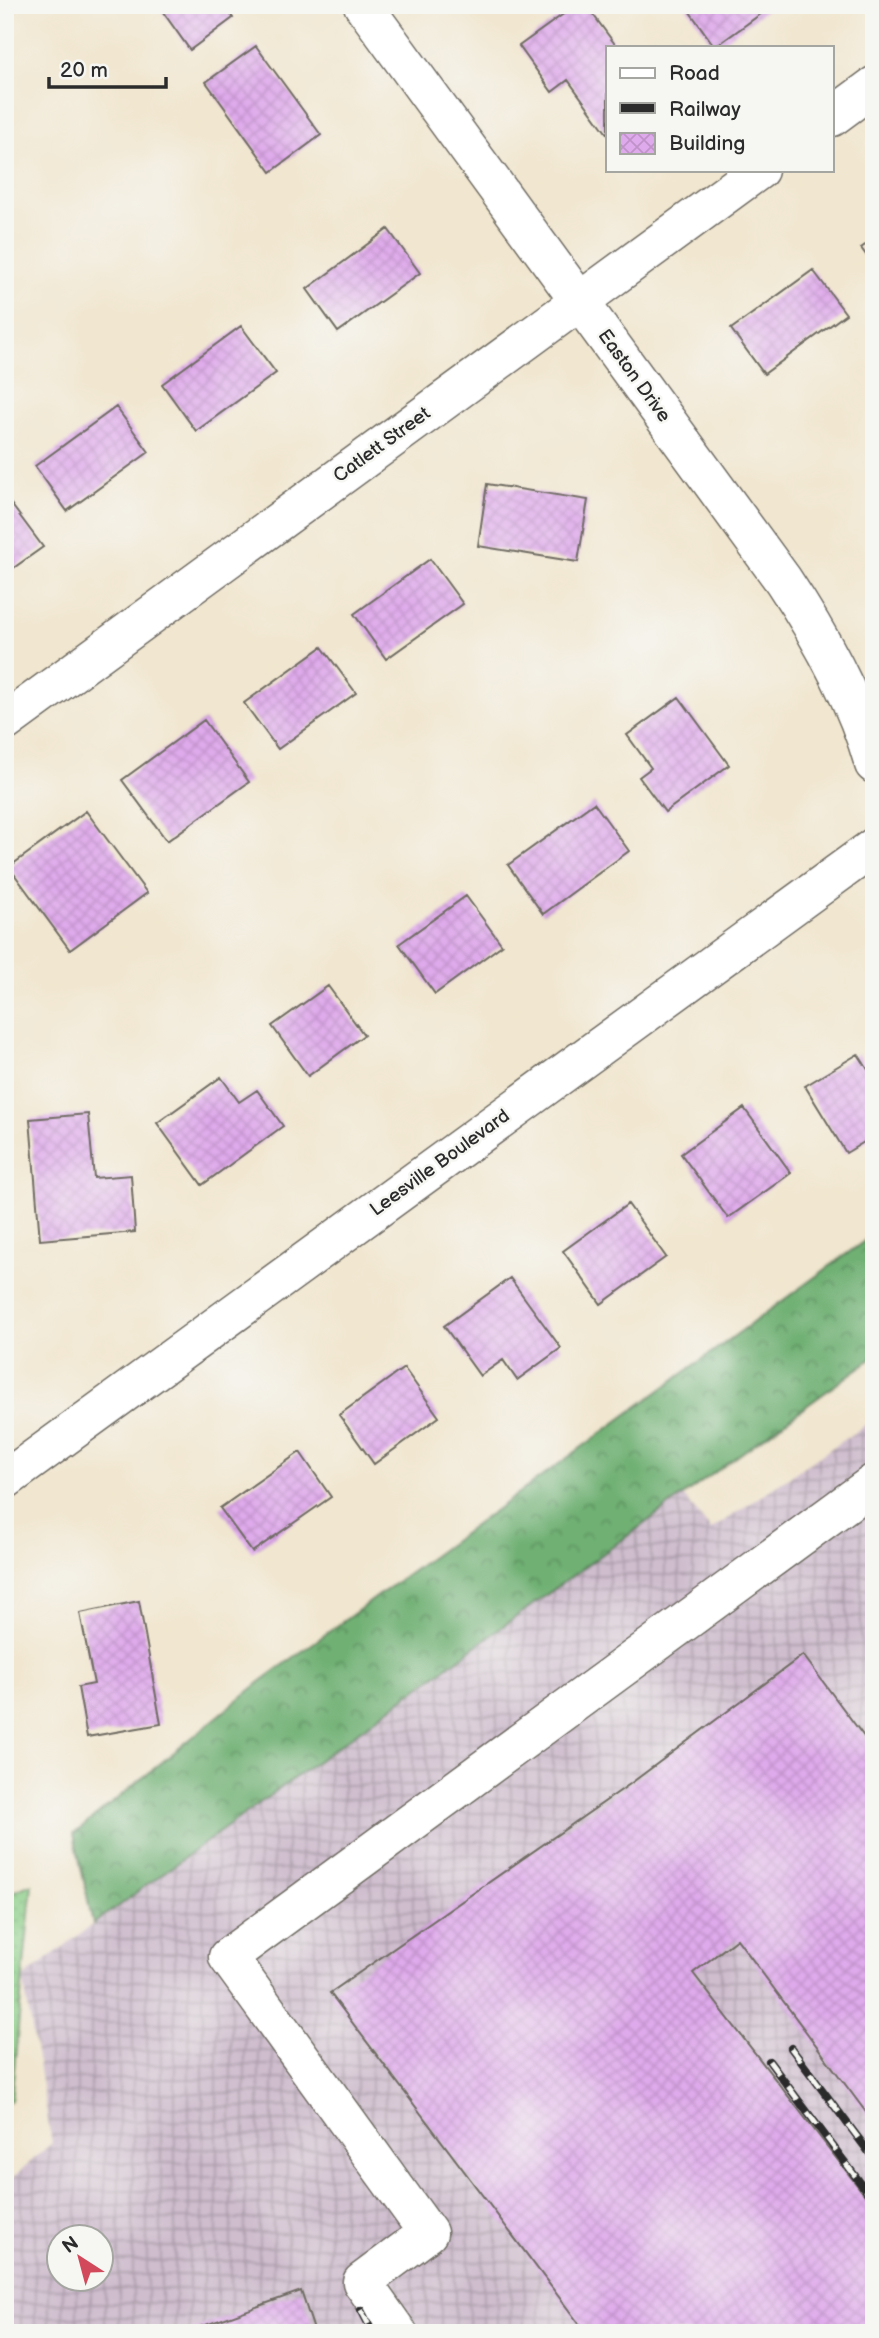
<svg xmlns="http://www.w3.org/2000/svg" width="879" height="2338" font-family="'Balsamiq Sans',sans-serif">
<defs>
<pattern id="industrial-grid" width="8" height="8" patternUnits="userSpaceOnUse" patternTransform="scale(1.75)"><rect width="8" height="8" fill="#cfbdce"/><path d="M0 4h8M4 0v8" fill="none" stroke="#a89aa7"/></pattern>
<pattern id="forest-crowns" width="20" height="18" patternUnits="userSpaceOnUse" patternTransform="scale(1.75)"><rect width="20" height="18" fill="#6fb073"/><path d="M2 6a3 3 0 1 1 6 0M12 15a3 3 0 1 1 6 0" fill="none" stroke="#5b8f5f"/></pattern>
<pattern id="park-dots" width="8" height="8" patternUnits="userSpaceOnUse" patternTransform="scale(1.75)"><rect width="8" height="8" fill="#8acd86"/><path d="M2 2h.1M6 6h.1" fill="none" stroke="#77b074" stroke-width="1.8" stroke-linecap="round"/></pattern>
<pattern id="building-cross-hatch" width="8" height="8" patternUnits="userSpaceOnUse" patternTransform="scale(1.75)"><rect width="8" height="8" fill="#dfaaeb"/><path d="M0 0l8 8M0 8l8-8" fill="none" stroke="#c092ca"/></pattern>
</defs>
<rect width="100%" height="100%" fill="#f6f6f2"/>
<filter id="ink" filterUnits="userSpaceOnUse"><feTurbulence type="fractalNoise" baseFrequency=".0143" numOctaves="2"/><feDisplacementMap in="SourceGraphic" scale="14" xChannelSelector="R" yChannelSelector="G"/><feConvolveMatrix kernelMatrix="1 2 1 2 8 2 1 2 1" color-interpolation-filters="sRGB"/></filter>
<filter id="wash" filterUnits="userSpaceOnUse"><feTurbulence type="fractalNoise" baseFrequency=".00686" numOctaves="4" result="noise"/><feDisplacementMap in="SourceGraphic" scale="28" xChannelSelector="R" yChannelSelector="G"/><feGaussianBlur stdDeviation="1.57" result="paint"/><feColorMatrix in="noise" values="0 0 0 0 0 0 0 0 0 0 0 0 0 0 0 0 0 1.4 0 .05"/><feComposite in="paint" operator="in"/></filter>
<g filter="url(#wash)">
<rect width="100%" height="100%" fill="#f1e6cf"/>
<path fill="url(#industrial-grid)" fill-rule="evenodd" d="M874,1419V2333H5V2184L52,2143L23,1978L93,1924L683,1496L711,1530ZM60,2236H102V2278H60Z"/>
<path fill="url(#forest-crowns)" stroke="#4d6e4f" stroke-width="2" d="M874,1234V1357L93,1924L74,1834L260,1682Z"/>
<path fill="url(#park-dots)" stroke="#5a7c58" stroke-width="2" d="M32,1884L11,2100L5,2104V1895Z"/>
<g id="blocks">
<path fill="url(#building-cross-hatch)" d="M158,5H224L233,18L190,50Z
M576,5H586L617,47H608V135L568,80L552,92L519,46Z
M685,5H773L715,47Z
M256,46L321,135L271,172L206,82Z
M388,229L420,273L338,332L307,289Z
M874,239V266L861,248Z
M813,270L846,314L764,374L731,329Z
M241,326L276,373L196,431L162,384Z
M116,407L149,452L67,511L35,466Z
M487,484L588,500L578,562L478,546Z
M11,504L43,547L5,574V508Z
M430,559L463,604L386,659L354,614Z
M322,647L356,693L278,749L244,703Z
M679,697L729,765L665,812L639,777L651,768L627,735Z
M204,720L249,782L167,841L122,780Z
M594,803L629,851L543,914L508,865Z
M86,811L147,893L70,950L9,867Z
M466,896L502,945L435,994L399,944Z
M328,986L364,1035L308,1076L272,1026Z
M858,1054L874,1079V1136L846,1153L805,1086Z
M221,1077L239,1102L257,1090L283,1126L202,1185L157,1123Z
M744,1108L791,1173L728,1218L681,1154Z
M88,1114L94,1178L131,1175L135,1232L40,1240L30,1119Z
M628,1204L666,1257L601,1304L563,1251Z
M510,1278L561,1348L517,1380L503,1360L480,1376L444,1326Z
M404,1368L439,1417L374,1464L339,1415Z
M300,1452L331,1497L252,1552L220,1508Z
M139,1601L161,1724L87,1737L78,1687L94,1684L80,1613Z
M803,1655L874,1750V2123L737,1939L693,1973L874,2207V2333H586L330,1993L630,1784Z
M301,2291L315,2333H186V2332Z"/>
</g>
</g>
<g filter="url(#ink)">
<use href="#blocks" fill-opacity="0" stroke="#706c64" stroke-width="2"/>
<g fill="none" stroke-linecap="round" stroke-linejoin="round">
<g stroke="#706c64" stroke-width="41">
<path id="minor" d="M363,5L783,580C821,637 855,698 874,764
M832,117L874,86
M5,722L759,170
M5,1480L874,847
M398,2333L362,2282L428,2233L228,1957L874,1483"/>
</g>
<use href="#minor" stroke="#fff" stroke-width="38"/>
<g stroke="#2b2b2b" stroke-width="8">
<path id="rail" d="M791,2048L874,2159
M769,2061L874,2201
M361,2310L373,2333"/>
</g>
<use href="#rail" stroke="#f6f6f2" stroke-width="5" stroke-dasharray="16" stroke-linecap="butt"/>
</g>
</g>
<g text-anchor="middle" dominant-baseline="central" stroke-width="5" stroke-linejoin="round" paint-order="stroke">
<g font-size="19" fill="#2b2b2b" stroke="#f6f6f2">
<text transform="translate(634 376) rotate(54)">Easton Drive</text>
<text transform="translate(382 445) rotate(-36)">Catlett Street</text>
<text transform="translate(440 1163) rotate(-36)">Leesville Boulevard</text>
</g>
</g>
<rect width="879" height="2338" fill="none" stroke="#f6f6f2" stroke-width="28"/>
<rect x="606" y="46" width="228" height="126" fill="#f6f6f2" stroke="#a5a5a2" stroke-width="2"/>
<rect x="620" y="68" width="35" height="10" fill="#ffffff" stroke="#a5a5a2" stroke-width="2"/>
<text x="669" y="80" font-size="21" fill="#2b2b2b">Road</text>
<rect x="620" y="103" width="35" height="10" fill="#2b2b2b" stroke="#a5a5a2" stroke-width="2"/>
<text x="669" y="116" font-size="21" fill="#2b2b2b">Railway</text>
<rect x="620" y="133" width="35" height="21" fill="url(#building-cross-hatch)" stroke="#a5a5a2" stroke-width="2"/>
<text x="669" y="150" font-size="21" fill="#2b2b2b">Building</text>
<g transform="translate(80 2258) rotate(324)"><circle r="33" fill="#f6f6f2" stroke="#a5a5a2" stroke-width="2"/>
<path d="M0-5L12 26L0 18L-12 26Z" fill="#d1495b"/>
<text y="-10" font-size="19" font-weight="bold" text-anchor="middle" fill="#2b2b2b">N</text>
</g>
<path d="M49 77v10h117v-10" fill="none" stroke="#2b2b2b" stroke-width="3.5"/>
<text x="60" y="77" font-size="21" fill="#2b2b2b" stroke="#f6f6f2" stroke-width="5" paint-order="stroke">20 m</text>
</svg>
